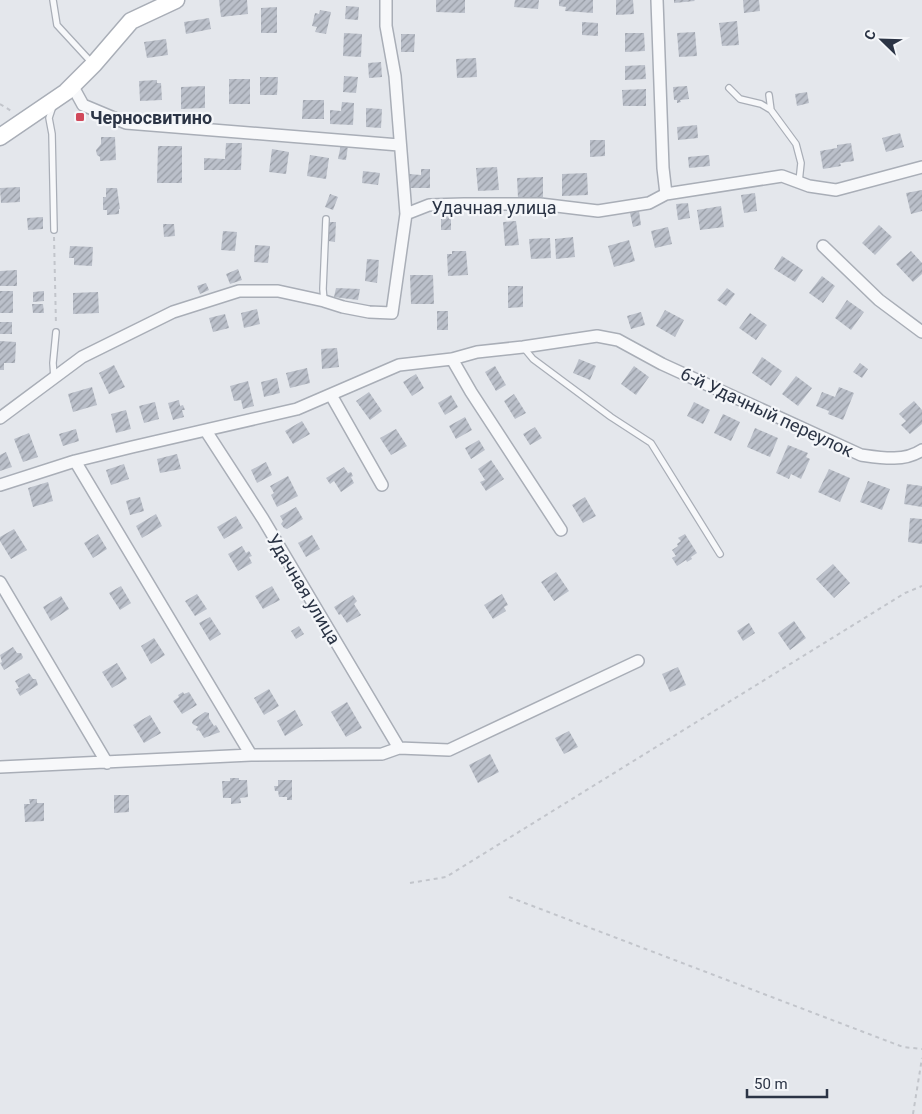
<svg xmlns="http://www.w3.org/2000/svg" width="922" height="1114" font-family="Roboto,sans-serif">
<defs>
<pattern id="building-hatch" width="6" height="6" patternUnits="userSpaceOnUse" patternTransform="scale(1.25)"><rect width="6" height="6" fill="#bbc0ca"/><path d="M-1 1l2-2M0 6l6-6M5 7l2-2" fill="none" stroke="#989da6"/></pattern>
</defs>
<rect width="100%" height="100%" fill="#e4e7ec"/>
<path fill="url(#building-hatch)" d="M219,0H247L248,14L221,17Z
M436,0H465V13L436,12Z
M515,0H539L538,9L514,7Z
M559,0H593V13L565,11L566,7L559,6Z
M616,0H633L634,14L616,15Z
M674,0H694L695,1L674,3Z
M743,0H759L760,11L744,13Z
M346,6L359,7L358,20L345,19Z
M277,7V33H261V8Z
M320,10L331,12L326,34L315,32L317,27L312,26L315,13L319,14Z
M209,18L211,29L186,34L184,22Z
M737,21L739,45L722,46L719,23Z
M582,22L598,23V36L582,35Z
M695,32L697,56L679,57L677,33Z
M344,33L362,34L361,57L343,56Z
M625,33H644L645,51L625,52Z
M401,34H415L414,52H401Z
M166,39L168,55L147,58L144,42Z
M476,58L477,77L457,78L456,59Z
M381,62L382,77L369,78L368,63Z
M645,65L646,79L625,80V66Z
M344,76L358,77L356,93L343,92Z
M260,77H278L277,95H260Z
M229,79H250V104H229Z
M157,80V83H161L162,100L140,101L139,81Z
M205,86V108L181,109V87Z
M687,86L689,99L680,100L681,102L677,103V100H674L673,87Z
M646,89V106H623L622,90Z
M807,92L809,103L797,106L795,94Z
M303,100H324V119H302Z
M342,102L354,103L353,125L330,124V110L341,111Z
M366,108L382,109L381,128L366,127Z
M697,125L698,138L678,140L677,127Z
M900,133L904,147L886,152L882,138Z
M101,137H115L116,160L100,161V157L97,155L96,150L101,144Z
M590,140H605V156L590,157Z
M226,143H242L241,170H204V158L225,159Z
M851,143L854,161L840,163L841,166L823,169L820,151L837,148V145Z
M341,144L348,146L346,160L338,159Z
M158,146H182V183H157Z
M272,149L289,152L286,174L269,172Z
M310,155L329,158L326,179L307,176Z
M709,155L710,166L689,168L688,157Z
M497,167L499,190L478,191L476,168Z
M421,169H430V188H409V174L421,175Z
M363,171L380,173L378,185L362,183Z
M587,173L588,195L562,196V174Z
M543,177V197L518,198L517,178Z
M20,187V202L1,203L0,188Z
M106,188H117L120,209H119V214L107,215V210H103V197H106Z
M922,190V211L911,214L906,193Z
M755,193L757,211L744,213L741,195Z
M330,194L338,197L333,210L325,207Z
M688,203L690,218L678,220L676,204Z
M721,206L724,227L700,230L697,210Z
M639,211L641,225L633,227L630,213Z
M441,216H451V230H441Z
M43,217V229L28,230L27,218Z
M516,221L519,245L505,246L503,222Z
M329,222H336L335,242L328,241Z
M163,224H174L175,236L164,237Z
M879,225L892,237L875,255L862,243Z
M668,227L672,244L655,248L651,231Z
M223,231L237,232L235,251L221,250Z
M573,237L575,257L556,259L555,239Z
M550,238L551,258L531,259L529,239Z
M629,240L635,261L614,267L608,246Z
M255,245L270,246L268,263L254,262Z
M70,246L93,247L92,266L74,265V258H69Z
M452,251H466L468,275L448,276L447,254H452Z
M911,251L922,263V274L913,282L896,264Z
M782,256L803,270L795,282L774,269Z
M367,259L379,260L377,283L365,281Z
M238,269L242,280L230,284L226,274Z
M17,270V286H0V271Z
M410,275H433L434,304H411Z
M822,276L835,286L823,303L809,293Z
M206,283L209,290L200,294L197,286Z
M508,286H523V307L508,308Z
M336,288L360,289L358,300L334,297Z
M727,288L735,294L726,306L717,300Z
M0,291H13V313H0Z
M44,291V301L33,302V292Z
M98,292L99,313L73,314V293Z
M847,300L864,312L851,330L835,318Z
M32,304H43L44,313H33Z
M257,309L260,324L244,328L241,313Z
M665,310L684,320L675,337L656,326Z
M437,311H448V330H437Z
M641,312L645,325L631,329L627,316Z
M750,313L767,325L756,340L739,328Z
M225,314L229,328L213,332L209,318Z
M0,322H12V334H0Z
M0,341L16,342L15,363H4V370H0Z
M337,348L339,367L322,369L321,349Z
M762,357L782,371L771,386L752,373Z
M579,359L596,366L590,380L573,373Z
M860,363L868,369L862,378L853,372Z
M114,365L125,387L109,394L99,373Z
M495,366L506,385L496,391L485,372Z
M634,366L649,377L636,395L621,384Z
M307,368L310,383L290,388L286,373Z
M416,374L424,388L412,396L403,382Z
M796,376L812,388L798,406L782,394Z
M277,378L280,393L264,397L261,382Z
M248,381L254,406L243,409L241,400L234,401L230,386Z
M92,387L97,405L73,412L68,394Z
M839,387L854,393L843,420L828,414L829,411L816,406L822,392L835,397Z
M369,392L382,411L370,420L356,401Z
M514,394L526,413L515,419L504,401Z
M451,395L458,407L445,415L438,403Z
M179,400L180,406L183,405L185,410H182L184,417L173,420L168,403Z
M914,401L922,410V424L910,434L901,425L906,421L899,414Z
M155,402L159,419L144,423L139,406Z
M694,402L710,410L703,424L687,416Z
M126,410L131,429L116,433L111,414Z
M723,414L740,422L731,441L714,433Z
M465,417L472,430L456,439L449,426Z
M302,421L310,434L293,444L285,431Z
M535,427L542,438L530,445L523,434Z
M755,428L778,438L770,457L747,447Z
M76,429L79,441L63,446L59,434Z
M396,429L407,446L391,455L380,438Z
M29,433L38,457L23,462L14,439Z
M479,440L485,450L471,459L465,448Z
M788,445L808,453L806,457L810,459L801,479L791,474L789,479L776,473Z
M6,452L12,467L0,471V455Z
M177,454L181,469L160,473L157,459Z
M491,460L504,479L486,491L480,482L485,480L478,469Z
M266,462L272,475L257,483L251,470Z
M124,464L129,479L111,485L106,470Z
M344,467L348,473L351,472L353,476L351,477L354,483L341,492L334,481L330,484L326,478Z
M829,469L850,478L840,502L818,492Z
M288,476L298,496L277,507L271,495L274,493L270,486Z
M868,481L890,489L882,510L860,502Z
M48,482L53,501L33,507L28,488Z
M907,484L922,486V507L904,504Z
M140,497L144,511L130,515L126,501Z
M585,497L596,516L583,523L572,505Z
M296,507L303,519L287,529L284,528L281,524L283,521L280,516Z
M156,514L162,526L142,538L136,526Z
M236,516L243,528L224,539L217,527Z
M910,518L922,519V544L908,542Z
M14,529L27,550L11,559L0,541V537Z
M98,534L107,549L93,558L84,543Z
M685,534L697,553L691,557L692,559L687,562L686,560L677,566L672,558L676,556L672,550L678,546L677,544L681,541L678,538Z
M312,535L320,549L306,557L298,543Z
M242,546L246,553L249,551L252,556L249,557L252,563L238,571L228,554Z
M833,564L850,583L834,598L816,579Z
M556,572L569,591L554,601L541,582Z
M121,586L131,603L120,610L109,593Z
M272,586L280,600L263,609L255,596Z
M197,594L207,609L195,616L185,601Z
M502,594L508,605L504,607L506,611L493,619L484,605Z
M353,595L357,601L354,604L361,615L347,623L341,614L339,615L334,607Z
M61,596L69,609L51,621L43,607Z
M210,617L221,634L210,641L199,623Z
M794,621L806,638L790,650L778,633Z
M749,623L755,633L743,641L737,631Z
M299,626L304,634L296,639L291,631Z
M154,638L165,655L151,664L141,646Z
M13,647L17,653H21L23,657L22,659L4,670L0,663L2,662L0,655Z
M117,663L127,679L112,688L102,672Z
M678,667L686,685L670,692L662,674Z
M29,673L33,679H36L38,685L20,696L16,689L19,688L15,681Z
M269,689L279,706L264,715L254,698Z
M183,692L184,694L189,692L197,705L182,714L173,701L179,697L178,695Z
M347,702L362,728L346,737L331,712Z
M295,710L303,725L285,736L277,721Z
M205,712L209,713V718L214,726L216,725L220,732L204,738L199,730L197,731L196,729L198,727L197,726L194,725L192,723L193,720Z
M150,715L161,733L144,743L133,725Z
M569,731L578,747L564,754L555,738Z
M490,754L499,772L478,783L469,765Z
M230,778H239V780H247L248,797L240,798L241,803L231,804V798H223L222,781H230Z
M278,780H292V800H287V797H279L278,791H275L274,786H278Z
M114,795H129V812L114,813Z
M29,799H37V803H44V821L25,822L24,804H30Z"/>
<g fill="none" stroke-linecap="round" stroke-linejoin="round">
<g stroke="#a9aeb7" stroke-width="8">
<path id="lane" d="M53,0L57,25L92,63
M729,88L740,99L761,104L771,110
M769,95L771,110L796,144L801,163L799,182
M53,106L49,118L52,134L54,230
M324,301L323,289L326,219
M523,347L533,359L611,417L651,443L720,554
M54,378L53,363L56,332"/>
</g>
<g stroke="#a9aeb7" stroke-width="14">
<path id="street" d="M386,0V26L395,76L406,214
M657,0L663,168L666,194
M72,85L83,105L126,123L399,145
M823,246L879,300L922,332
M452,359L471,392L561,530
M331,395L382,485
M0,418L82,357L173,312L239,291H278L324,301L343,307L369,312L392,313L406,214L429,205L464,204H540L598,211L649,203L666,194L782,176L809,186L836,190L922,167
M206,431L263,519L399,748
M75,461L251,755
M0,485L75,461L132,447L297,409L399,365L452,359L477,352L523,347L597,336L618,340L662,364L861,455C882,458 904,462 922,450
M0,582L107,763
M0,767L251,755L382,754L399,748L449,750L638,661"/>
</g>
<g stroke="#a9aeb7" stroke-width="19">
<path id="secondary" d="M0,137L66,92L94,64L131,21L176,0"/>
</g>
<path stroke="#c2c5cb" stroke-width="2" stroke-dasharray="4 4" stroke-linecap="butt" d="M0,104L13,112
M54,237L56,325
M410,883L446,877L905,593L922,586
M509,897L903,1047L922,1049
M913,1114L922,1058"/>
<use href="#lane" stroke="#f7f8fa" stroke-width="5.5"/>
<use href="#street" stroke="#f7f8fa" stroke-width="11"/>
<use href="#secondary" stroke="#fff" stroke-width="16"/>
</g>
<rect fill="#d1495b" stroke="#f4f6f9" stroke-width="2" x="75" y="112" width="10" height="10" rx="2.5"/>
<g text-anchor="middle" dominant-baseline="central" stroke-width="4.5" stroke-linejoin="round" paint-order="stroke">
<g font-size="18" font-weight="bold" fill="#2b3445" stroke="#f4f6f9" text-anchor="start">
<text x="90" y="117">Черносвитино</text>
</g>
<g font-size="18" fill="#2b3445" stroke="#f4f6f9">
<text x="494" y="207">Удачная улица</text>
<text transform="translate(767 412) rotate(25)">6-й Удачный переулок</text>
<text transform="translate(304 589) rotate(59)">Удачная улица</text>
</g>
</g>
<g transform="translate(882 40) rotate(293)" stroke="#f4f6f9" stroke-width="4" paint-order="stroke">
<path d="M0-4L9 19L0 12L-9 19Z" fill="#2b3445"/>
<text y="-8" font-size="14" font-weight="bold" text-anchor="middle" fill="#2b3445">С</text>
</g>
<path d="M747 1089v8h80v-8" fill="none" stroke="#2b3445" stroke-width="2.5"/>
<text x="754" y="1089" font-size="15" fill="#2b3445" stroke="#f4f6f9" stroke-width="4" paint-order="stroke">50 m</text>
</svg>
